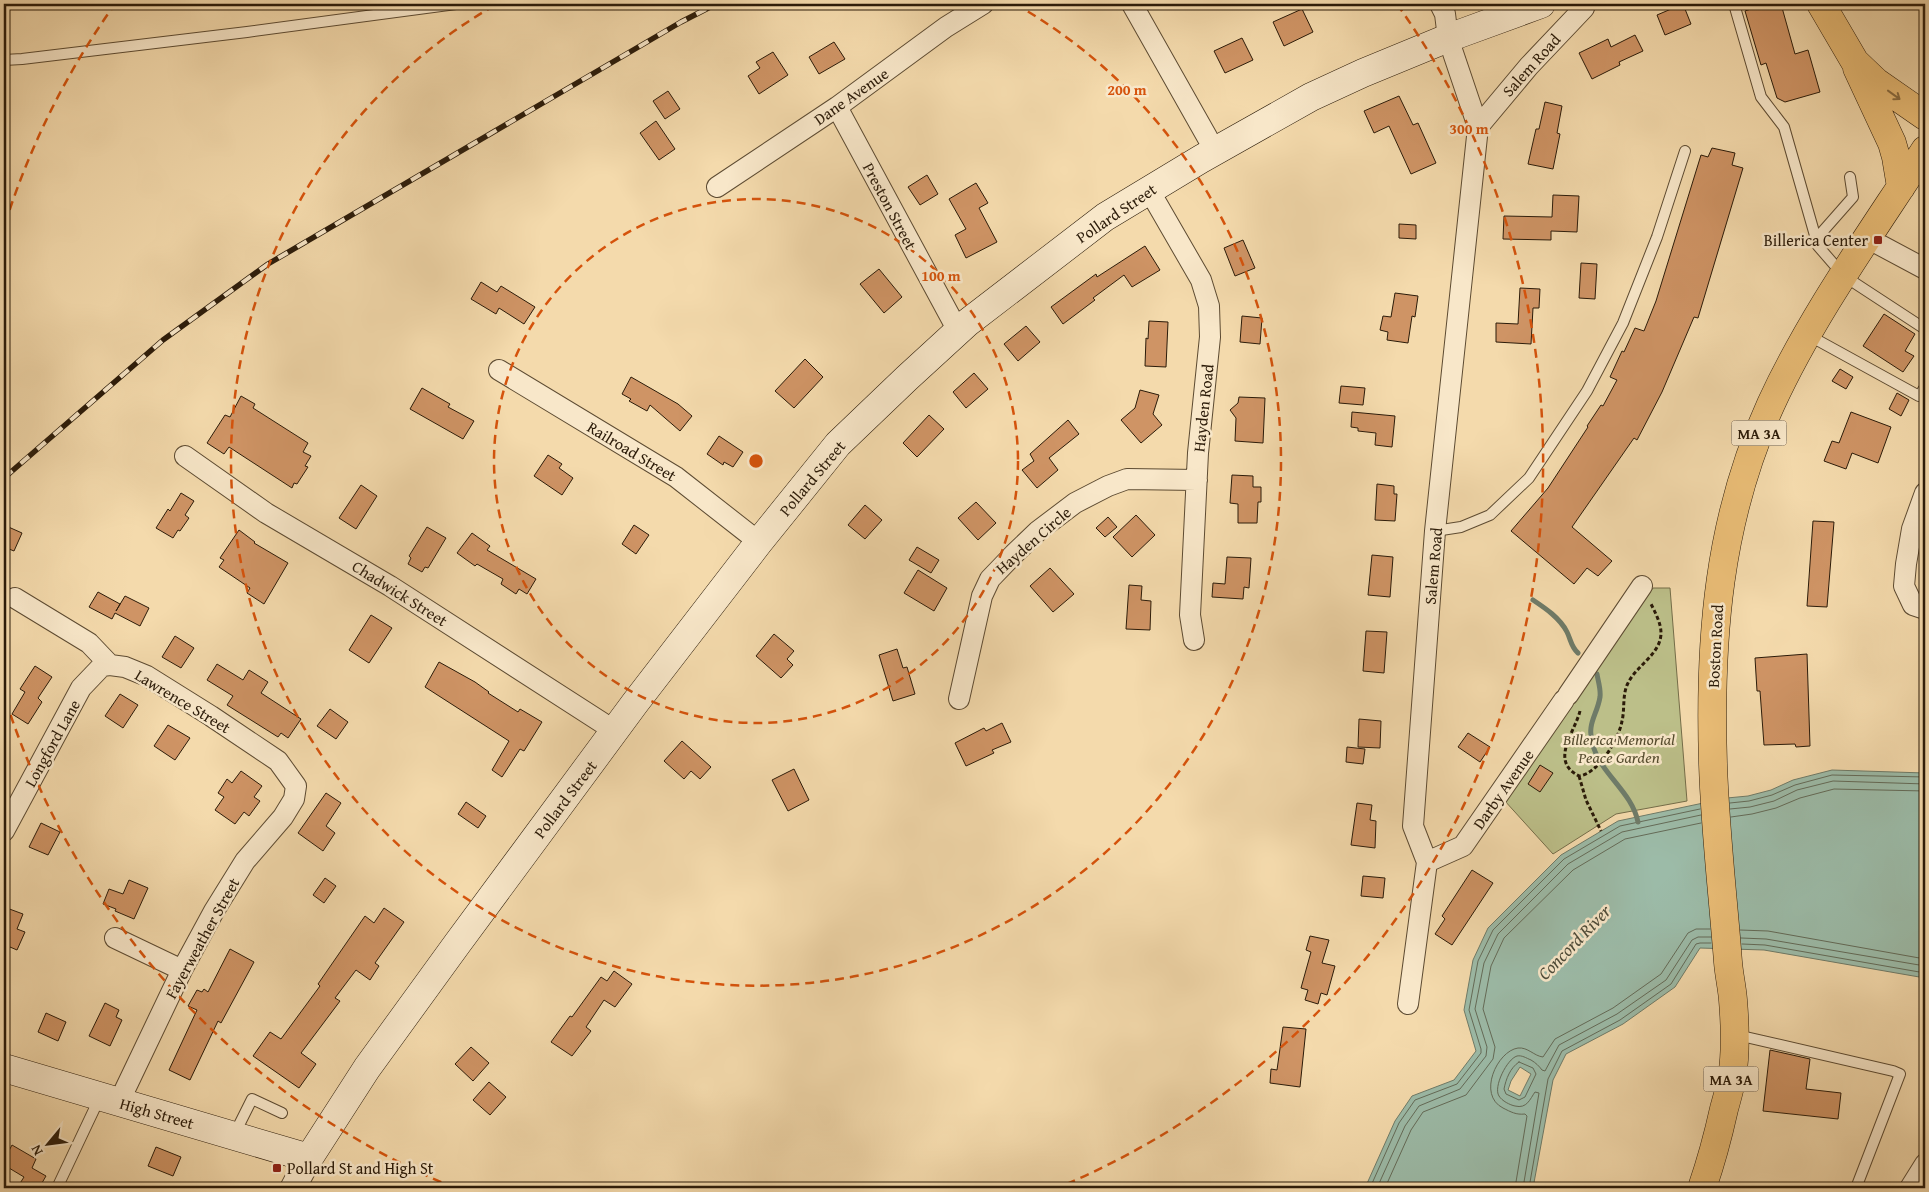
<svg xmlns="http://www.w3.org/2000/svg" width="1929" height="1192" font-family="'Gentium Book Plus',serif">
<rect width="100%" height="100%" fill="#f4daac"/>
<filter id="stains"><feTurbulence type="fractalNoise" baseFrequency=".004" numOctaves="4"/><feColorMatrix values="0 0 0 0 .2 0 0 0 0 .09 0 0 0 0 .02 0 0 0 .5 -.17"/></filter>
<radialGradient id="worn" r=".72"><stop offset=".6" stop-color="#630" stop-opacity="0"/><stop offset="1" stop-color="#630" stop-opacity=".3"/></radialGradient>
<path fill="#bcbf89" stroke="#746d49" d="M1653,588H1670L1687,801L1616,814L1553,854L1504,800Z"/>
<path fill="#9cbba8" stroke="#6f7b68" fill-rule="evenodd" d="M1832,770L1925,773V978L1764,950L1700,948L1675,987L1623,1024L1566,1054L1553,1080L1533,1188H1365L1395,1121L1412,1096L1454,1080L1476,1051L1464,1010L1473,960L1488,928L1561,855L1618,821L1727,798L1748,796L1771,790L1793,780ZM1520,1067L1531,1074L1520,1096L1508,1090L1511,1081Z"/>
<g fill="none" stroke-linecap="round" stroke-linejoin="round">
<path stroke="#646b58" stroke-width="1" d="M1730,803L1749,801L1772,795L1795,785L1832,775L1925,777
M1730,809L1750,807L1774,801L1797,790L1833,781L1925,784
M1731,817L1752,814L1776,808L1800,798L1834,789L1925,791
M1740,930L1768,931L1925,959
M1741,938L1766,939L1925,966
M1742,944L1765,945L1925,973
M1519,1062L1533,1068L1536,1074L1525,1097L1519,1100L1506,1094L1504,1089C1506,1079 1510,1068 1519,1062Z
M1370,1188L1399,1123L1415,1100L1457,1084L1481,1053V1049L1469,1010L1478,961L1493,930L1564,859L1620,826L1700,809
M1377,1188L1405,1126L1419,1106L1460,1089L1486,1056L1487,1047L1475,1009L1484,963L1498,934L1568,864L1622,832L1701,815
M1385,1188L1411,1130L1423,1112L1466,1095L1493,1059L1495,1047L1483,1009L1491,966L1504,938L1573,870L1625,839L1701,823
M1515,1188L1527,1116L1525,1114C1516,1115 1511,1112 1503,1108C1477,1095 1497,1051 1518,1048C1528,1047 1534,1056 1543,1057L1555,1039L1613,1008L1661,974L1688,933L1696,929H1710
M1523,1188L1539,1093L1535,1092C1530,1099 1527,1109 1515,1106C1510,1105 1502,1101 1499,1096C1493,1087 1507,1059 1517,1056C1522,1055 1526,1058 1531,1060C1536,1063 1539,1066 1542,1070L1545,1071L1559,1045L1617,1014L1666,980L1692,940L1698,937H1711
M1529,1188L1548,1079L1562,1051L1620,1020L1671,984L1696,944L1700,943H1711"/>
<path stroke="#6f7b68" stroke-width="5" d="M1533,600C1545,608 1560,618 1567,632C1571,640 1571,647 1578,653
M1597,674C1598,681 1601,689 1600,697C1597,716 1586,723 1593,746C1602,775 1632,792 1638,822"/>
</g>
<path fill="#cf9465" stroke="#2b1b09" d="M1683,4L1691,24L1665,35L1657,15Z
M1766,4H1781L1795,54L1808,50L1820,92L1785,102L1777,98L1766,63L1761,65L1745,11Z
M1302,9L1313,32L1284,46L1273,22Z
M1635,35L1643,51L1619,62L1620,65L1592,79L1579,53L1608,39L1611,47Z
M1242,38L1253,60L1225,73L1214,51Z
M834,42L845,59L819,74L809,57Z
M773,52L788,75L759,94L748,76L760,68L756,62Z
M668,91L680,109L665,119L653,101Z
M1399,96L1413,125L1418,123L1436,163L1411,174L1389,126L1374,133L1364,111Z
M1545,102L1562,106L1557,133L1560,134L1553,169L1528,164L1536,129H1539Z
M656,121L675,149L659,160L640,133Z
M1712,148L1735,153L1732,165L1743,168L1698,318L1694,317L1662,392L1637,440L1634,438L1572,527L1612,561L1598,576L1587,568L1574,584L1511,531L1548,488L1588,427L1587,426L1601,405L1603,406L1617,380L1610,377L1622,351L1624,352L1635,328L1644,331L1656,301L1701,155L1708,157Z
M927,175L938,194L920,205L908,187Z
M976,183L988,203L979,208L997,242L966,258L955,235L966,229L949,199Z
M1553,195L1579,196L1577,232L1551,231V240L1503,239L1504,216L1552,217Z
M1399,224L1416,225V239L1399,238Z
M1243,240L1255,268L1235,276L1224,248Z
M1145,246L1160,270L1132,287L1124,275L1093,298L1095,300L1063,324L1051,307L1096,274L1097,277Z
M1581,263L1597,264L1595,299L1579,298Z
M879,269L902,297L884,313L860,284Z
M481,282L497,292L501,286L535,307L524,324L499,308L496,314L471,299Z
M1520,288L1540,289L1539,308H1533L1531,344L1496,342V323L1518,324Z
M1395,293L1418,296L1415,317L1412,316L1408,343L1387,340L1388,332L1380,330L1383,316L1391,317Z
M1884,314L1915,334L1905,351L1914,356L1903,372L1863,346Z
M1242,316L1262,318L1260,344L1240,342Z
M1149,321L1168,322L1166,367L1145,366L1146,338L1148,339Z
M1026,326L1040,342L1018,361L1004,344Z
M805,359L823,377L794,408L775,391Z
M1840,369L1853,377L1846,389L1832,381Z
M974,373L988,389L966,408L953,392Z
M631,377L678,404L692,416L680,431L650,405L647,411L629,401L631,399L622,394Z
M1341,386L1365,388L1363,405L1339,403Z
M422,388L450,404L448,407L474,421L463,439L410,409Z
M1140,390L1159,395L1153,414L1162,425L1141,443L1121,420L1135,408Z
M1897,393L1909,400L1901,416L1889,409Z
M241,396L255,404L253,408L308,443L303,452L311,456L305,466L308,467L297,484L294,483L292,488L229,447L224,454L207,443L225,415L230,417Z
M1239,397L1265,398L1263,443L1235,441L1236,418L1230,410L1238,403Z
M1352,412L1395,416L1392,447L1375,445L1376,433L1358,431V428L1351,427Z
M1851,412L1891,427L1878,463L1852,453L1846,469L1824,461L1832,441L1839,443Z
M929,415L944,429L917,457L903,443Z
M1068,420L1079,434L1049,458L1058,470L1037,488L1022,470L1034,461L1030,454Z
M719,436L743,452L733,467L724,462L723,465L707,454Z
M548,455L562,464L559,468L573,478L562,495L534,476Z
M1232,475L1253,476V487H1261V502H1258L1257,523H1238V504L1230,503Z
M1377,484L1394,486V494H1397L1395,521L1375,520Z
M361,485L377,496L356,529L339,518Z
M181,493L194,501L185,515L189,518L180,531L178,530L173,538L156,528L168,509L170,511Z
M976,502L996,523L978,540L958,518Z
M865,505L882,520L865,539L848,525Z
M1136,515L1155,535L1132,557L1113,537Z
M1108,517L1117,527L1105,537L1096,528Z
M1813,521L1834,522L1827,607L1807,606Z
M4,525L22,533L14,551L4,547Z
M634,525L649,535L636,554L622,544Z
M427,527L446,538L428,568L425,567L422,572L408,564L411,558L409,556Z
M239,530L255,542L254,543L288,563L264,604L247,593L250,588L219,567L224,560L220,558Z
M472,533L490,546L487,550L536,579L527,594L519,589L516,594L501,584L503,579L477,564L475,566L457,553Z
M917,547L939,560L931,573L909,560Z
M1372,555L1393,557L1390,597L1368,595Z
M1227,557L1251,558L1249,588L1244,587L1243,599L1212,597L1213,583L1225,584Z
M1050,568L1074,594L1053,612L1030,586Z
M918,570L947,588L934,611L904,593Z
M1129,585L1142,586L1141,600L1151,601L1150,630L1126,629Z
M98,592L120,604L116,611L125,596L149,608L140,626L115,613L112,619L89,607Z
M371,615L392,628L369,663L349,650Z
M1366,631L1387,632L1384,673L1363,671Z
M774,634L794,651L787,659L793,665L781,678L756,656Z
M175,636L194,648L181,668L162,657Z
M897,649L903,668L907,667L915,694L893,701L879,655Z
M1807,654L1810,746L1796,747L1795,744L1764,745L1760,691H1757L1755,658Z
M439,662L475,682L489,692L488,693L518,712L520,709L542,722L524,751L520,749L502,777L492,770L509,741L425,687Z
M217,664L243,680L249,670L268,682L261,693L301,719L288,738L281,733L278,737L227,705L233,696L207,680Z
M35,666L52,677L38,698L42,702L28,724L12,714L25,692L20,689Z
M120,694L138,705L123,728L105,716Z
M330,709L348,722L336,739L317,726Z
M1359,719L1381,721L1380,748L1358,747Z
M1002,723L1011,742L992,750L994,753L966,766L955,743L984,728L986,731Z
M168,725L190,738L175,760L154,746Z
M1468,733L1490,747L1480,762L1458,747Z
M682,741L711,767L700,779L691,771L684,779L664,761Z
M1347,747L1365,749L1363,764L1346,762Z
M1540,765L1553,773L1540,792L1528,784Z
M794,769L809,800L788,811L772,780Z
M241,771L262,786L254,797L260,801L249,816L244,812L235,824L215,810L224,797L218,793L227,779L232,783Z
M326,793L341,803L326,826L335,833L323,851L298,833Z
M466,802L486,816L478,828L458,814Z
M1357,803L1372,805L1370,820L1376,821L1375,848L1351,845Z
M41,823L60,832L48,855L29,847Z
M1472,870L1493,883L1452,945L1435,934L1445,919L1442,916Z
M1363,876L1385,878L1383,898L1361,896Z
M325,878L336,886L324,903L313,895Z
M129,880L148,888L134,919L115,911L116,909L103,904L109,889L123,894Z
M4,907L23,914L17,929L25,932L17,950L10,947L5,960Z
M384,908L404,922L375,963L379,966L370,980L356,970L335,998L340,1001L301,1053L316,1064L299,1088L253,1056L270,1032L281,1039L320,986L318,984L365,916L374,923Z
M1310,936L1329,940L1322,963L1335,966L1327,995L1321,993L1318,1004L1305,1000L1308,990L1301,988L1311,952L1306,950Z
M230,949L254,962L221,1023L218,1021L190,1080L169,1070L197,1010L188,1006L197,990L202,992L204,989L208,992Z
M614,971L632,984L615,1007L604,1000L586,1027L591,1031L572,1056L551,1042L570,1016L572,1017L601,977L607,981Z
M105,1003L119,1010L116,1017L122,1020L110,1046L89,1036Z
M46,1013L66,1022L58,1041L38,1032Z
M1283,1027L1306,1029L1300,1087L1270,1083L1271,1069L1277,1070Z
M471,1047L489,1063L473,1081L455,1064Z
M1770,1050L1810,1059L1806,1089L1841,1093L1838,1119L1763,1111Z
M489,1082L506,1097L490,1115L473,1100Z
M12,1145L36,1159L32,1168L46,1176L39,1188H17L24,1177L4,1165V1160Z
M156,1147L181,1157L173,1176L148,1166Z"/>
<g fill="none" stroke-linecap="round" stroke-linejoin="round">
<g stroke="#5d4b32" stroke-width="12">
<path id="service" d="M1734,4L1761,97L1784,127L1818,246L1844,276L1925,329
M4,60L22,59L247,32L456,4
M1816,239L1853,197L1850,177
M1808,335L1919,396L1925,387
M1435,531L1461,527L1490,515L1529,478L1587,391L1623,323L1657,237L1685,151
M1737,1035L1893,1071L1900,1074L1856,1188
M234,1135L252,1099L282,1113
M57,1188L100,1097"/>
</g>
<g stroke="#5d4b32" stroke-width="22">
<path id="minor" d="M1132,4L1215,151
M837,107L958,331
M1478,127L1529,66L1584,8L1585,4
M717,187L837,107L946,27L983,4
M1149,190L1201,280L1209,306L1210,337L1198,453L1190,615L1194,640
M1867,238L1925,269
M499,370L676,477L759,542
M185,456L266,513L390,586L615,731
M1925,493L1912,529L1906,564L1904,586L1913,605L1925,609
M15,598L89,643L110,665L125,667L147,676L211,716L278,761L296,786L294,799L283,817L245,861L214,911L182,970L119,1102
M1568,695L1642,586
M959,699L982,596L990,579L1014,554L1038,531L1075,503L1108,486L1127,479L1197,480
M4,831L81,688L102,666L110,665
M1427,862L1463,846L1564,700
M115,938L182,970
M1408,1004L1427,862L1413,826L1435,531L1478,127L1448,38L1445,14L1440,4
M1910,1188L1925,1164"/>
</g>
<g stroke="#5d4b32" stroke-width="27">
<path id="tertiary" d="M293,1188L309,1158"/>
</g>
<g stroke="#2b1b09" stroke-width="29">
<path id="secondary" d="M4,1068L309,1158L367,1068L457,944L635,703L759,542L838,444L907,378L967,323L1105,217L1201,159L1311,97L1363,73L1448,38L1541,4"/>
</g>
<g stroke="#2b1b09" stroke-width="29">
<path id="primary" d="M1821,4L1855,62L1876,82L1925,116
M1857,68L1892,143L1896,157L1901,187
M1702,1188C1711,1162 1718,1136 1724,1109C1727,1098 1730,1088 1732,1077C1736,1053 1735,1024 1733,1000C1732,987 1729,975 1728,962C1723,896 1715,830 1713,764C1709,639 1718,520 1771,404C1812,315 1872,232 1925,150"/>
</g>
<path stroke="#2b1b09" stroke-width="3" stroke-dasharray="4 2.5" stroke-linecap="butt" d="M1580,711C1575,732 1549,761 1579,776C1598,774 1619,739 1622,721C1625,709 1622,695 1628,683C1636,666 1661,654 1661,633C1661,623 1655,612 1651,604
M1579,776L1586,800L1601,831"/>
<use href="#service" stroke="#f8e7c9" stroke-width="10"/>
<use href="#minor" stroke="#f8e7c9" stroke-width="20"/>
<use href="#tertiary" stroke="#f8e7c9" stroke-width="25"/>
<use href="#secondary" stroke="#f8e7c9" stroke-width="28"/>
<use href="#primary" stroke="#eabd76" stroke-width="28"/>
<g stroke="#2b1b09" stroke-width="5.5">
<path id="rail" d="M4,478L163,340L268,264L681,22L716,4"/>
</g>
<use href="#rail" stroke="#f8e7c9" stroke-width="4" stroke-dasharray="11" stroke-linecap="butt"/>
</g>
<defs><path id="oneway-shaft" d="M-6 0H5M1.5-3L5.5 0L1.5 3" fill="none" stroke-width="1.6" stroke-linecap="round" stroke-linejoin="round" transform="scale(1.25)"/></defs>
<use stroke="#8a6c40" href="#oneway-shaft" transform="translate(1894 95) rotate(36)"/>
<g fill="none" stroke="#d5530c" stroke-width="2.5" stroke-dasharray="9 6">
<circle cx="756" cy="461" r="262"/>
<path d="M1015 4A525 525 0 1 1 497 4"/>
<path d="M455 1188A787 787 0 0 1 5 698M5 224A787 787 0 0 1 115 4M1397 4A787 787 0 0 1 1057 1188"/>
</g>
<g fill="#8f2418" stroke="#f8e7c9" stroke-width="2">
<rect x="1873" y="235" width="10" height="10" rx="2.5"/>
<rect x="272" y="1163" width="10" height="10" rx="2.5"/>
</g>
<g text-anchor="middle" dominant-baseline="central" stroke-width="5" stroke-linejoin="round" paint-order="stroke">
<g fill="#f8e7c9" stroke="#685843" stroke-width="1">
<rect x="1731.5" y="420.5" width="55" height="25" rx="4"/>
<rect x="1703.5" y="1066.5" width="55" height="25" rx="4"/>
</g>
<g font-size="15" font-weight="bold" fill="#2b1b09">
<text x="1759" y="433">MA 3A</text>
<text x="1731" y="1079">MA 3A</text>
</g>
<g font-size="16" fill="#2b1b09" stroke="#f8e7c9">
<text transform="translate(1531 65) rotate(-48)">Salem Road</text>
<text transform="translate(851 96) rotate(-35)">Dane Avenue</text>
<text transform="translate(890 206) rotate(62)">Preston Street</text>
<text transform="translate(1116 213) rotate(-34)">Pollard Street</text>
<text transform="translate(1203 408) rotate(-84)">Hayden Road</text>
<text transform="translate(632 451) rotate(31)">Railroad Street</text>
<text transform="translate(812 478) rotate(-50)">Pollard Street</text>
<text transform="translate(1033 540) rotate(-41)">Hayden Circle</text>
<text transform="translate(1433 566) rotate(-85)">Salem Road</text>
<text transform="translate(400 593) rotate(32)">Chadwick Street</text>
<text transform="translate(1715 646) rotate(-87)">Boston Road</text>
<text transform="translate(183 701) rotate(31)">Lawrence Street</text>
<text transform="translate(52 743) rotate(-61)">Longford Lane</text>
<text transform="translate(1503 789) rotate(-55)">Darby Avenue</text>
<text transform="translate(565 799) rotate(-53)">Pollard Street</text>
<text transform="translate(202 938) rotate(-61)">Fayerweather Street</text>
<text transform="translate(157 1113) rotate(16)">High Street</text>
</g>
<g font-size="16" fill="#2b1b09" stroke="#f8e7c9" text-anchor="end">
<text x="1868" y="240">Billerica Center</text>
<text x="287" y="1168" text-anchor="start">Pollard St and High St</text>
</g>
<g font-size="16" font-style="italic" fill="#564c2f" stroke="#f8e7c9">
<text x="1619" y="739">Billerica Memorial<tspan x="1619" dy="18">Peace Garden</tspan></text>
</g>
<g font-size="18" font-style="italic" fill="#4d4b39" stroke="#f8e7c9">
<text transform="translate(1574 942) rotate(-46)">Concord River</text>
</g>
</g>
<circle cx="756" cy="461" r="8" fill="#d5530c" stroke="#f8e7c9" stroke-width="2.5"/>
<g font-size="15" text-anchor="middle" font-weight="bold" fill="#d5530c" stroke="#f8e7c9" stroke-width="5" stroke-linejoin="round" paint-order="stroke">
<text x="1127" y="95">200 m</text>
<text x="1469" y="134">300 m</text>
<text x="941" y="281">100 m</text>
</g>
<rect width="1929" height="1192" fill="none" stroke="#f4daac" stroke-width="20"/>
<rect x="5" y="5" width="1919" height="1182" fill="none" stroke="#2b1b09" stroke-width="2.5"/>
<rect x="10" y="10" width="1909" height="1172" fill="none" stroke="#2b1b09"/>
<g transform="translate(48 1144) rotate(241)" stroke="#f8e7c9" stroke-width="4" paint-order="stroke">
<path d="M0-4L9 19L0 12L-9 19Z" fill="#2b1b09"/>
<text y="-8" font-size="14" font-weight="bold" text-anchor="middle" fill="#2b1b09">N</text>
</g>
<rect width="100%" height="100%" filter="url(#stains)"/>
<rect width="100%" height="100%" fill="url(#worn)"/>
</svg>
